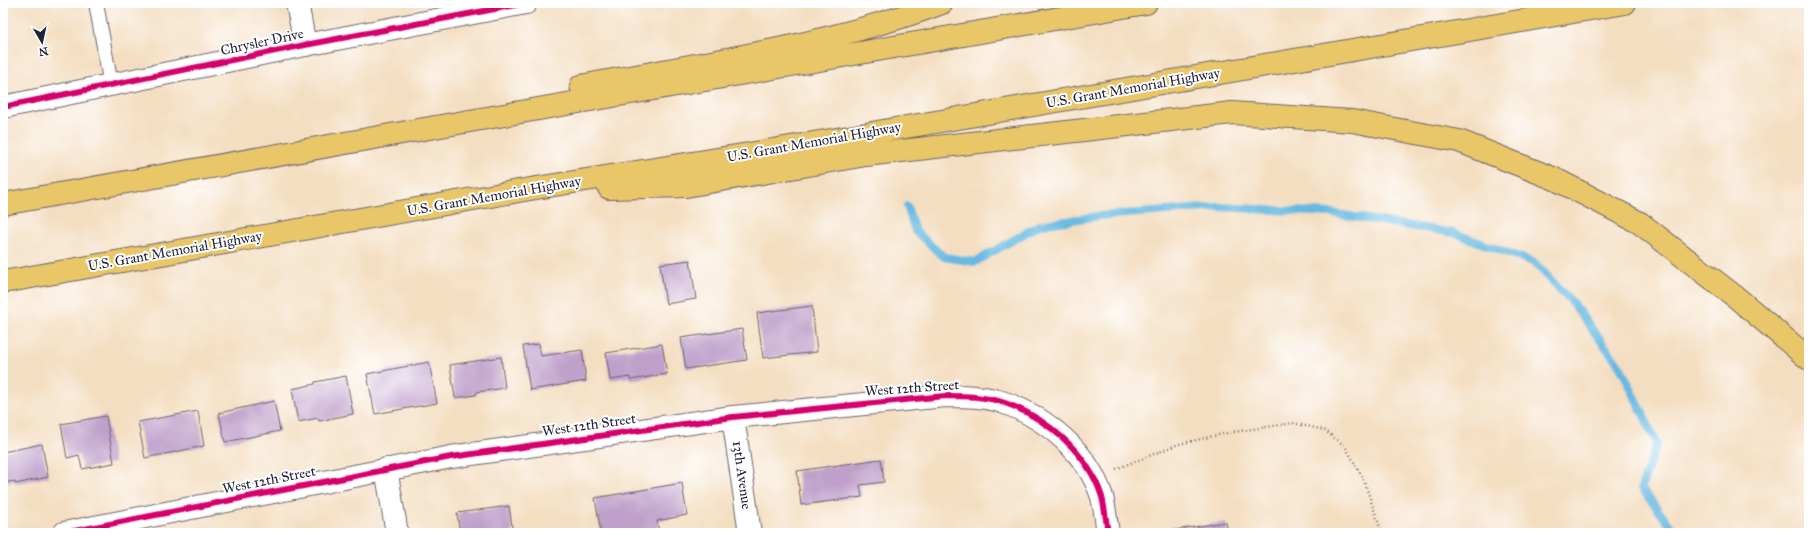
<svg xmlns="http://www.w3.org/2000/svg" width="1812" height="536" font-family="'IM FELL Great Primer',serif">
<rect width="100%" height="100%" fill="#fff"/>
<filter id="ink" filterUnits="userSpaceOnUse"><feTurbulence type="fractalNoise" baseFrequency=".025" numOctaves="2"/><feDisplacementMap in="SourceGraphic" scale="8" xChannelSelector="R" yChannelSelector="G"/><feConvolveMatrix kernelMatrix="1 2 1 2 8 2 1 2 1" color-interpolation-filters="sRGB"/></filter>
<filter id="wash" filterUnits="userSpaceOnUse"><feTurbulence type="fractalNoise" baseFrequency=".012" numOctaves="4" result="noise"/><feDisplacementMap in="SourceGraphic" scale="16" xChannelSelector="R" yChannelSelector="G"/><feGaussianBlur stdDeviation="0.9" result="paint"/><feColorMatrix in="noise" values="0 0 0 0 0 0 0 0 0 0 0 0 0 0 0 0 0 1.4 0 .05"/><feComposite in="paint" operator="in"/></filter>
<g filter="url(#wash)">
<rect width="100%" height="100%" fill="#f4dec1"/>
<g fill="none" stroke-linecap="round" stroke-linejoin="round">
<path stroke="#66b9e1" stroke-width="8" d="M907,206L915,231L944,257L975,262L1039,225L1099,216L1220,207L1330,213L1454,233L1535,263L1571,301L1620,366L1657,443L1641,488L1676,533"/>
</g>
<g id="blocks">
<path fill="#c0a0cb" d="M690,260L696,299L666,304L660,264Z
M812,306L817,352L763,358L757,313Z
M742,329L747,360L686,369L681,338Z
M539,344L541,356L582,350L586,381L530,390L523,346Z
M662,344L667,374L630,380V377L610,380L606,353Z
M501,357L505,388L477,392L476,395L455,398L450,365Z
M429,362L437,403L375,414L367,374Z
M346,376L353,414L319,421L318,418L298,422L292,389L315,384V382Z
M274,401L280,431L225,442L219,413Z
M198,411L204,446L145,458L138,422Z
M106,416L114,463L82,469L79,455L67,458L61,424Z
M42,444L48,477L15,484V481L3,483V452Z
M881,459L884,482L860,485L862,497L801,505L797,471Z
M682,483L687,515L657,521L659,532L601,533L595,498Z
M509,506L513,533H460L457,513Z
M1226,522L1228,533H1174V530Z"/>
</g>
</g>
<g filter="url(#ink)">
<use href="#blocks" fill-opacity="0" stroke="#6c646a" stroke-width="1"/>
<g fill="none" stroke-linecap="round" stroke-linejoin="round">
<g stroke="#6c646a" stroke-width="16">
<path id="service" d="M96,3L111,85"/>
</g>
<g stroke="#6c646a" stroke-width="24">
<path id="minor" d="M297,3L305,45
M733,417L750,533
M386,469L397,533
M64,533L451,457L733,417L945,396C965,396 985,396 1005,403C1047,418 1088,453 1102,497C1105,509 1106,521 1108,533"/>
</g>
<g stroke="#6c646a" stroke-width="24">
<path id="tertiary" d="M3,107L305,45L526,3"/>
</g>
<g stroke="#6c646a" stroke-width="24">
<path id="primary" d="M581,86C702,63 827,46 942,3
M609,188L686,186L866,155L1232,113L1352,121L1459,141L1555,179L1640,223L1737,298L1809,359
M3,204L441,126L1146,3
M3,282L530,189L767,151L1625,3"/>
</g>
<path stroke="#6c646a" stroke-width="2.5" stroke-dasharray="1 3" stroke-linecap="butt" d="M1116,469L1179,444L1227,433L1293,423L1324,430L1345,446L1363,478L1382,533"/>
<use href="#service" stroke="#fff" stroke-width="14"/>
<use href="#minor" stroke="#fff" stroke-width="22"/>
<use href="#tertiary" stroke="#fff" stroke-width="22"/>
<use href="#primary" stroke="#e9c769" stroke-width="22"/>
<g stroke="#fff" stroke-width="8">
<path id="cycleway" d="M3,107L305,45L526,3
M64,533L451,457L733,417L945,396C965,396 985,396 1005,403C1047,418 1088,453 1102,497C1105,509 1106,521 1108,533"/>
</g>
<use href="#cycleway" stroke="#d6006c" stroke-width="6"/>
</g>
</g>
<g text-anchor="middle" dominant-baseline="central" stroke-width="4" stroke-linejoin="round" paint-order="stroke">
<g font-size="14" fill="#22223b" stroke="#fff">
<text transform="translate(262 42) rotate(-12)">Chrysler Drive</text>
<text transform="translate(1133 88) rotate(-10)">U.S. Grant Memorial Highway</text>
<text transform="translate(814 142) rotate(-10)">U.S. Grant Memorial Highway</text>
<text transform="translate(494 196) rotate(-10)">U.S. Grant Memorial Highway</text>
<text transform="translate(175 251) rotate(-10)">U.S. Grant Memorial Highway</text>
<text transform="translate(912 388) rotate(-4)">West 12th Street</text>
<text transform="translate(589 425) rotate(-8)">West 12th Street</text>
<text transform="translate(742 475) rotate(82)">13th Avenue</text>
<text transform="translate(269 480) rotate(-11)">West 12th Street</text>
</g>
</g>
<rect width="1812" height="536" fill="none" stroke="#fff" stroke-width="16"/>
<g transform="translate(42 42) rotate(171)" stroke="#ffffff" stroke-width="3" paint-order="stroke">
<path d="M0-3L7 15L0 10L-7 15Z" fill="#22223b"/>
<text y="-6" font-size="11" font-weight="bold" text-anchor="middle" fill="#22223b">N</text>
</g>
</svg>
